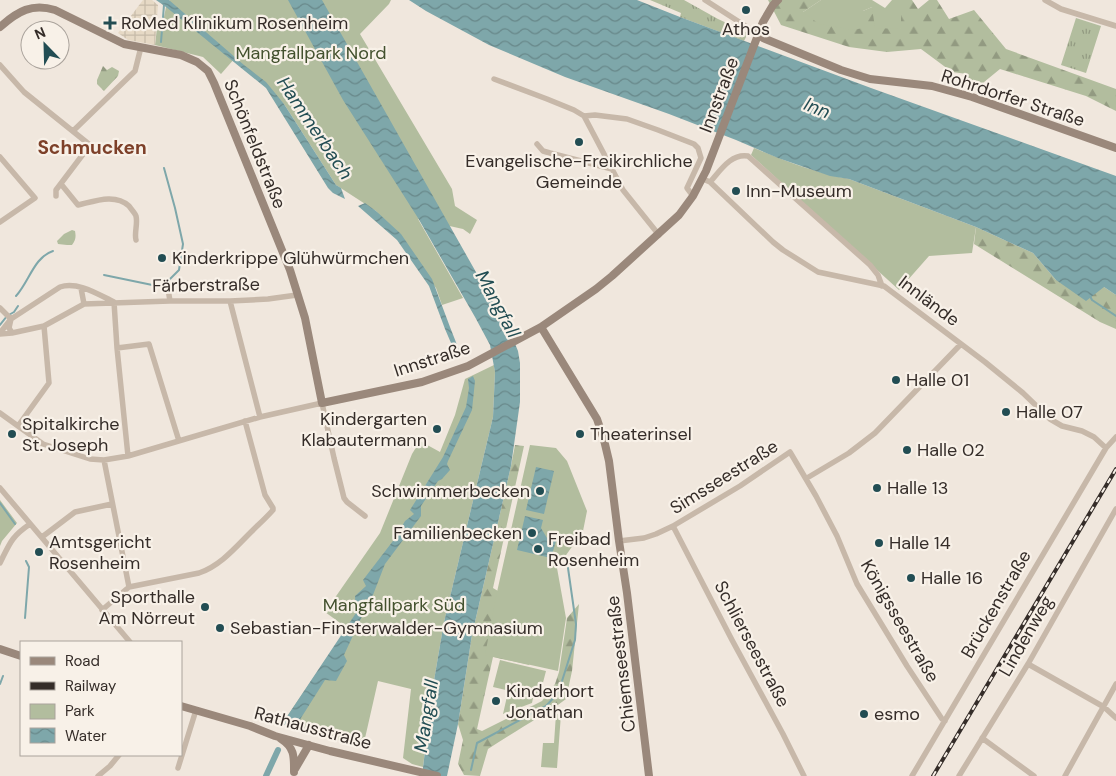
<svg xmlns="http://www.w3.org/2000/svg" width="1116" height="776" font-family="'DM Sans',sans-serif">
<defs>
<pattern id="grass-tufts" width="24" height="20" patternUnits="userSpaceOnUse" patternTransform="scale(1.25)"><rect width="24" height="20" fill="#b2bd9e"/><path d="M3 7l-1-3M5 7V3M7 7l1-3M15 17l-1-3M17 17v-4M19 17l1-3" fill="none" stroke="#929a81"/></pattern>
<pattern id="forest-firs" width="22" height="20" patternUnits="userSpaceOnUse" patternTransform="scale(1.25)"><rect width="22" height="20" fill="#b2bd9e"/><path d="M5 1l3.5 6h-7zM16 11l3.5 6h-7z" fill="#929a81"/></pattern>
<pattern id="plaza-grid" width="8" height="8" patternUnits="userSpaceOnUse" patternTransform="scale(1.25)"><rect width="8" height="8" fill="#e6d9c5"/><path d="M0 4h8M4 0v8" fill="none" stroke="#c6bba9"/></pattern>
<pattern id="water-waves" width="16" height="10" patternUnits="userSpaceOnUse" patternTransform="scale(1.25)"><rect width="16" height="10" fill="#7ea7aa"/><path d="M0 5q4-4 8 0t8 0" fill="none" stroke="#68888a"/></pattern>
</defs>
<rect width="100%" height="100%" fill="#f0e7dd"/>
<path fill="url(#grass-tufts)" d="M650,0H684L718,19L748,33L744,41L680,17L681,13Z
M1076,18L1101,26L1086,73L1061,65Z"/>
<path fill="url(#forest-firs)" d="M768,0H821L803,12L863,11L872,7L901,29V0H912L918,9L929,0H937L949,19L974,10L1006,49L1116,89V111L1086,96L1000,69L978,87L968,85L967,74L952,72L921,49L887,52L849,47L781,25Z
M103,66L107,70L112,67L119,71L118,76L104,91L97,84V80Z
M976,227L1033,253L1056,280L1104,287L1116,295V329L1100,322L974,244Z
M515,445L524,446L493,588L503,594L540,641L529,665L493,657L477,729L482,731L542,701L555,684L559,672L567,618L579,604L572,671L566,699C542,717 513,732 488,749L480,776L464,775L458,764L463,740L458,724L472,635L511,466Z"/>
<path fill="#b2bd9e" d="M169,0H391L389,4L360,34L452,189L455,206L477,220L470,234L463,229L418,219L463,298L442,305L436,288L376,211L336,185L284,104L235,58L221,74L203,57L155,45L157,28L162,27L166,7L170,1Z
M821,0H872L885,8L892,0H901V29L875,28L872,7L863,11V28L853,30L819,24L803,12Z
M754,148C785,161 816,173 849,179L976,227L972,253L929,256L899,290L751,155Z
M72,230L75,231C76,236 76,240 72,245H67L58,244L57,241L64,234Z
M494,365L495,372L493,417L444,622L432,692L423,767L412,764L403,758L411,689L378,681L363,747L300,730L282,724L347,628L325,612L380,533L412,454L420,441L440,452L455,415L465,379Z
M530,445L556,448L567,461L587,511L583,531L557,568L566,618L558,671L485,655L497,592Z
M0,500L17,523L2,541L0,546Z
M500,660L546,671L539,698L493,687Z
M508,692L533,698L532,703L503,714Z
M556,714H561L557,768L541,767L543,743H554Z"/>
<path fill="url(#plaza-grid)" d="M143,0H152L158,5L155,45L128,40L118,33Z"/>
<path fill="url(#water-waves)" d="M156,0H169L244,65L266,82L284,104L336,185L341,188L345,199L333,193L328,188L266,88L166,7Z
M288,0H322L511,334L518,351L520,363V402L511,466L472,635L458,724L447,776H422L432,692L444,622L493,417L495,372L490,345L475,317L418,218L343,100Z
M409,0H637L680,17L871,88L1116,176V295L1104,287L1086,301L1056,280L1033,253L976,227L849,179L830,176L778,158L736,140L669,114L565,77L489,45L426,11Z
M365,203L376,211L401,234L432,279L450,327L461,355L457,357L445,329L429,286L397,240L358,206Z
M473,376L475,381L472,410L448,461L447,464L450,470L442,479L438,481L421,506V516L385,564L371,600L365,599L363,614L344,655L347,661L336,681L325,680L294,729L282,724L356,613L355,596L366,586L363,580L396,537L405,521L414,514L410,510L443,457L466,407L469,388L468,379Z
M536,467L554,471L544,514L526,510Z
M525,516L543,520L541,528L547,538L556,541L551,558L517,550Z"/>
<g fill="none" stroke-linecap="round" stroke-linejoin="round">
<path stroke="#7ea7aa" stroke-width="2" d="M161,42L164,5
M104,275L162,287L179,270L183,244L175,208L164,168
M16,296C29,282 34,257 53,251
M1090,296L1092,300L1116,316
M0,325L7,316L14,312L18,306
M0,503L15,524
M25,618L29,567L26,561
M0,684L3,676
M471,770L477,743L546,706L557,694L562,681L575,640L576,624L568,568"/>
<path stroke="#7ea7aa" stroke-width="6" d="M266,776L278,750"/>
<path stroke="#c7b8a9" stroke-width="5.5" d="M705,0L758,34
M1045,0L1061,9L1116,26
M0,65L24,92L90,145L56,190V196
M494,79L547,99L574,110L584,116L595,115L627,119L658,130L694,144L698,148L701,158L687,188L693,196
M584,116L623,190L659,235
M73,131L135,71L141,47
M537,144L543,151L550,153L612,169
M0,157L35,198L0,222
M703,179L710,182L773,242L783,250L818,272L884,286L985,362L1023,393L1050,419L1062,426L1082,431L1094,437L1106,448
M710,182C720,171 731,153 748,156L870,265L878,275L882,286
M61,184L78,205C95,201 115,193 129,206C131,209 135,213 136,216C138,224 134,233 136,240
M81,288L84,304
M168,289L170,301
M230,301L260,417
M0,308L11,319L60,287C78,281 99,295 114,302L117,348L128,456
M0,333L11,319L9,328L12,333L0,334
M12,333L44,326L84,304L170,301H230L268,299L297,295
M117,348L149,344L179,441
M0,413L43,444L90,459L104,460L128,456L260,417L322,403L334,458L344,498L347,502L365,516
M18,426L49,383L44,326
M104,460L129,587
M807,478L849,453L875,433L961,344
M0,488L130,642
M673,526L732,640L783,734L804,776
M42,537L75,512L112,504
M619,541L644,538L656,534L673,526L740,486L790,452L816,496L837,536L857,584L907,666L942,719L945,721
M0,563C10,543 11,537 30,524
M102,610L129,587L199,573C220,566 235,548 251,532C258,525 266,518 273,510V508L265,495L245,421
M1028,664L1104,707L1116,718
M982,738L1034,776
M178,768L196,710
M98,776L110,766L119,755
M912,776L1106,448L1116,437
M959,776L1028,664L1116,509
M1065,776L1116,684"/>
<path stroke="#9a887b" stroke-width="8" d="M0,27C18,11 32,3 55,10L124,44L181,55L197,62L208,71L214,83L290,270L305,318L322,403L422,382L468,366L541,327L596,289L612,276L679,215L693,196L706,171L763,22L773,5L778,0
M758,34L763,38L841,70L870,79L932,86L972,97L1116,148
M541,327L597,419L604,440L609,461L619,541L627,593L649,776
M0,649L21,656
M181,706L250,726L275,736L330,751L437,776
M281,739C295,748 294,757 294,772
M295,769L309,745"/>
<g stroke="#352d29" stroke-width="4">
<path id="rail" d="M933,776L1116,469"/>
</g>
<use href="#rail" stroke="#f8f1e8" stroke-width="2" stroke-dasharray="5.5" stroke-linecap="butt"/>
</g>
<g fill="#224d53" stroke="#f8f1e8" stroke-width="2">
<circle cx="746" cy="10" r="5"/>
<path d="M107.5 15.5h5v5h5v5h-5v5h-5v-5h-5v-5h5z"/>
<circle cx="579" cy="142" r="5"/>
<circle cx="736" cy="191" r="5"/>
<circle cx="162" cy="258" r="5"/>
<circle cx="896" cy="380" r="5"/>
<circle cx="1006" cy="412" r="5"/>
<circle cx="437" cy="429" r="5"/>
<circle cx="12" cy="434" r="5"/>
<circle cx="580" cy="434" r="5"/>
<circle cx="907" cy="450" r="5"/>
<circle cx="877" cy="488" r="5"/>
<circle cx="540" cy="491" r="5"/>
<circle cx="532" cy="533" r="5"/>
<circle cx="879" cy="543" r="5"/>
<circle cx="538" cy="549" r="5"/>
<circle cx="39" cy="552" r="5"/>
<circle cx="911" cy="578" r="5"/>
<circle cx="205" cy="607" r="5"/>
<circle cx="220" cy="628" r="5"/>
<circle cx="496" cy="701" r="5"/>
<circle cx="864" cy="714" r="5"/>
</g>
<g text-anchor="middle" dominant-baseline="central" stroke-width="4.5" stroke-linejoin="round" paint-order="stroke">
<g font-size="18" fill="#352d29" stroke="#f8f1e8" text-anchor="start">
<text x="121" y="23">RoMed Klinikum Rosenheim</text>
<text x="746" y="29" text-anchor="middle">Athos</text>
<text x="579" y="161" text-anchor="middle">Evangelische-Freikirchliche<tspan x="579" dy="21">Gemeinde</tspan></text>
<text x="746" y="191">Inn-Museum</text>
<text x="172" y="258">Kinderkrippe Glühwürmchen</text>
<text x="906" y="380">Halle 01</text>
<text x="1016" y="412">Halle 07</text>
<text x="427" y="419" text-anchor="end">Kindergarten<tspan x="427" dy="21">Klabautermann</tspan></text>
<text x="22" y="424">Spitalkirche<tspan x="22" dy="21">St. Joseph</tspan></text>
<text x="590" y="434">Theaterinsel</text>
<text x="917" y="450">Halle 02</text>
<text x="887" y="488">Halle 13</text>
<text x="530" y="491" text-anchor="end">Schwimmerbecken</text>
<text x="522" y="533" text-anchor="end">Familienbecken</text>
<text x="548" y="539">Freibad<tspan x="548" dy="21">Rosenheim</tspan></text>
<text x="49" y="542">Amtsgericht<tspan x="49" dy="21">Rosenheim</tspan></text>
<text x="889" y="543">Halle 14</text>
<text x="921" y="578">Halle 16</text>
<text x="195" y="597" text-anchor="end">Sporthalle<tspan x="195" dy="21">Am Nörreut</tspan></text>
<text x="230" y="628">Sebastian-Finsterwalder-Gymnasium</text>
<text x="506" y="691">Kinderhort<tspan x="506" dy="21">Jonathan</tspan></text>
<text x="874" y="714">esmo</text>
</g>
<g font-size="18" fill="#43512e" stroke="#f8f1e8">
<text x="311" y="53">Mangfallpark Nord</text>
<text x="394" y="605">Mangfallpark Süd</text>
</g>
<g font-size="18" fill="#352d29" stroke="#f8f1e8">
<text transform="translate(719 95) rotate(-69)">Innstraße</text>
<text transform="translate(1013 98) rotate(18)">Rohrdorfer Straße</text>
<text transform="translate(255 144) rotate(68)">Schönfeldstraße</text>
<text transform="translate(206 285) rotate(-1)">Färberstraße</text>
<text transform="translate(929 301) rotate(37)">Innlände</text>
<text transform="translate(432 359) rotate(-18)">Innstraße</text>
<text transform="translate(724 477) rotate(-32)">Simsseestraße</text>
<text transform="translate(996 604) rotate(-60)">Brückenstraße</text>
<text transform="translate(900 621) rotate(60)">Königsseestraße</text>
<text transform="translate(1026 636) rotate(-60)">Lindenweg</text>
<text transform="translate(752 644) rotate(62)">Schlierseestraße</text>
<text transform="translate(621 664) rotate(-97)">Chiemseestraße</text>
<text transform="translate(313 728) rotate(15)">Rathausstraße</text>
</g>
<g font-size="19" font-style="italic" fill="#224d53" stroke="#f8f1e8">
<text transform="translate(817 108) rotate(22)">Inn</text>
<text transform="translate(315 128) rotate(56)">Hammerbach</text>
<text transform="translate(498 304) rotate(62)">Mangfall</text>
<text transform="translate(426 716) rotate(-81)">Mangfall</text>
</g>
<g font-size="19" font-weight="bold" fill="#7d4029" stroke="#f8f1e8">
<text x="92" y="147">Schmucken</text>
</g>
</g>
<rect x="20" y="641" width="162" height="115" fill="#f8f1e8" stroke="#aaa39c"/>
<rect x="30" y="657" width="25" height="8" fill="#9a887b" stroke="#aaa39c"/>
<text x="65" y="666" font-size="15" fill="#352d29">Road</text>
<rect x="30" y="682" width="25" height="8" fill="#352d29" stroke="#aaa39c"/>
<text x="65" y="691" font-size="15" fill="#352d29">Railway</text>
<rect x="30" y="704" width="25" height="15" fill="#b2bd9e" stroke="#aaa39c"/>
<text x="65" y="716" font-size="15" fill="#352d29">Park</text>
<rect x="30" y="728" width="25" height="15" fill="url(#water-waves)" stroke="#aaa39c"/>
<text x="65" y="741" font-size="15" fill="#352d29">Water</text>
<g transform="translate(45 45) rotate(337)"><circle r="24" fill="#f8f1e8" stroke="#aaa39c"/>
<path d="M0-4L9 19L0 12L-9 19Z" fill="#224d53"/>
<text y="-8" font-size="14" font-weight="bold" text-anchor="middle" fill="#352d29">N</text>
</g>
</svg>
